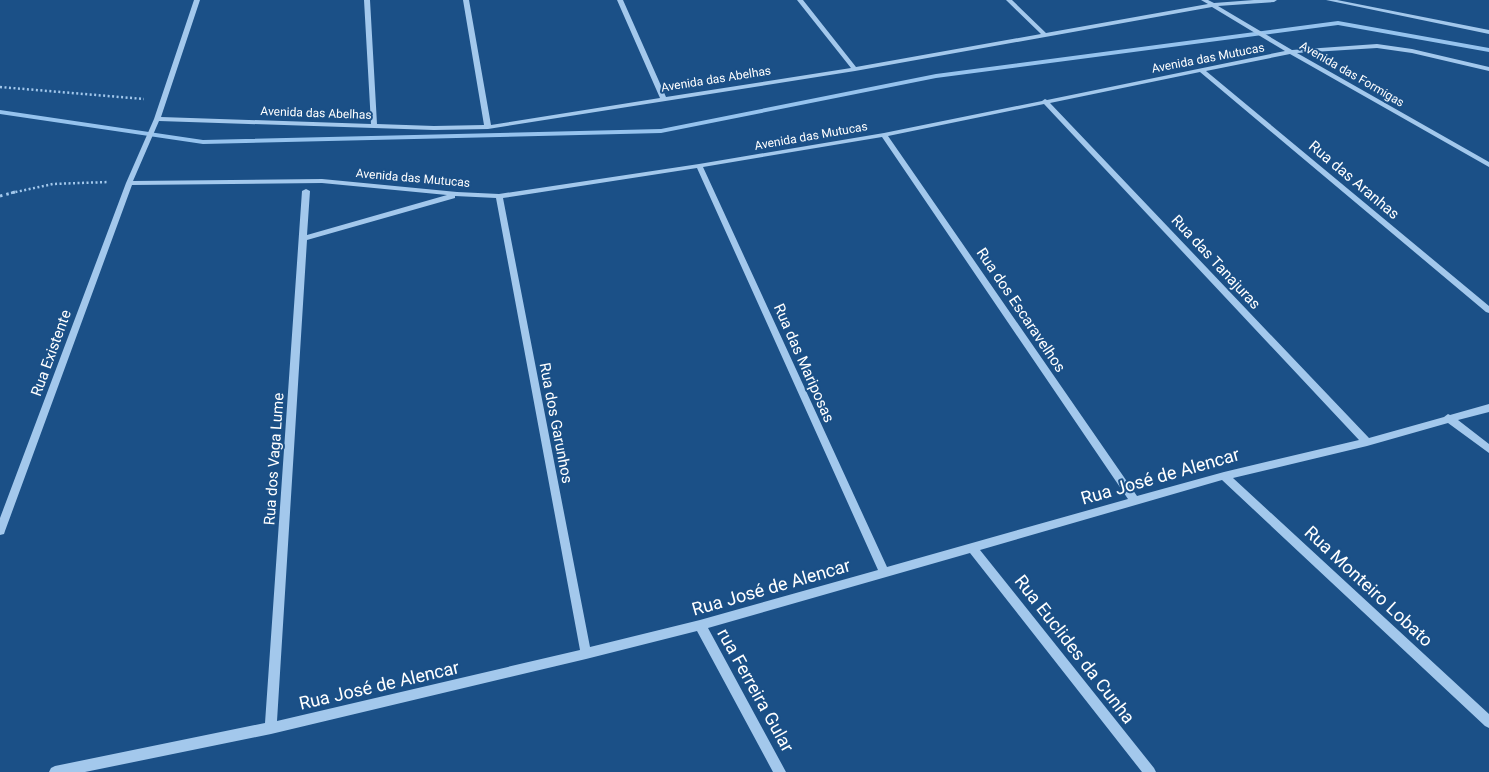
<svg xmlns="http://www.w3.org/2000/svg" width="1489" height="772" font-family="Roboto,sans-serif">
<rect width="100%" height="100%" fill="#1b5087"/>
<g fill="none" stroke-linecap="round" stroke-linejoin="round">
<path fill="#96c3ee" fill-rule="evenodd" d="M1338,21L1489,48V52L1338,25L936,78L661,133L203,144L0,114V110L203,140L661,129L936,74Z"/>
<path stroke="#a3c8ec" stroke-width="2.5" stroke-dasharray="2 2.5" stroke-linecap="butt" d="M0,87L144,99
M11,193L53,184L108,182"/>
<path stroke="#a3c8ec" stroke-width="3" stroke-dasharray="2.5 4" stroke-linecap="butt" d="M0,196L15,192"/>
<path fill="#a3c8ec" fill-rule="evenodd" d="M194,0H200L161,117L371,124L364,0H370L377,124L434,126L484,125L463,0H469L491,125L660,98L617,0H623L666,97L851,68L797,0H803L856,67L1041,34L1006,0H1012L1046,33L1208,4L1201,0H1208L1214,3L1254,0H1277L1274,2L1218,6L1292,50L1377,44L1412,49L1489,67V71L1412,53L1377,48L1297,53L1489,162V167L1290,54L1206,71L1489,306V313L1486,312L1200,72L1050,103L1369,438L1444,417L1448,414L1450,415L1489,404V412L1458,420L1489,444V453L1448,423L1367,446L1233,478L1489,714V728L1485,726L1222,480L980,550L1154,768L1156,772H1142L970,553L708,628L786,772H773L697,631L586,659L271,734L85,772H49L51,768L55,766L265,723L302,191L306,189L310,191L307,235L447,195L322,183L132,185L5,531L4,534L0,535V518L126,183L154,119ZM1212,7L1285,51L1047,100L1045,99L1042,101L884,133L699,164L499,194L457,192L322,179L133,181L159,121L434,130L488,129L855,71ZM1044,104L1359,440L1224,472L1137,496L888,136ZM882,137L1128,499L887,567L703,167ZM697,168L878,570L700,620L590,647L503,198ZM455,196L496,198L580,650L277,721L307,240L455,198Z
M1326,0H1337L1489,30V34Z"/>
</g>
<g text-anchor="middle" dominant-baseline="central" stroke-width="4" stroke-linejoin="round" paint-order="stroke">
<g font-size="12" fill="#fff" stroke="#1b5087">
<text transform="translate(1208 58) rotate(-11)">Avenida das Mutucas</text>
<text transform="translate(1352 74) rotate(30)">Avenida das Formigas</text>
<text transform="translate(716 79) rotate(-9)">Avenida das Abelhas</text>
<text transform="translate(316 113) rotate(2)">Avenida das Abelhas</text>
<text transform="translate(811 136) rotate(-10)">Avenida das Mutucas</text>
<text transform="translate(413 178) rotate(5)">Avenida das Mutucas</text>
</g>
<g font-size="15" fill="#fff" stroke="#1b5087">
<text transform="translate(1354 180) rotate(40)">Rua das Aranhas</text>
<text transform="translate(1216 262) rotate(47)">Rua das Tanajuras</text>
<text transform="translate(1021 310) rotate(56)">Rua dos Escaravelhos</text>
<text transform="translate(51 353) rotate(-70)">Rua Existente</text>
<text transform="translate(804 363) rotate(66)">Rua das Mariposas</text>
<text transform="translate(556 423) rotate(79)">Rua dos Garunhos</text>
<text transform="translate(274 459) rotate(-86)">Rua dos Vaga Lume</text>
</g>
<g font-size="18" fill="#fff" stroke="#1b5087">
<text transform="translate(1160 476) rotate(-16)">Rua José de Alencar</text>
<text transform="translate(1369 586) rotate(43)">Rua Monteiro Lobato</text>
<text transform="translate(771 587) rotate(-16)">Rua José de Alencar</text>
<text transform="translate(1075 649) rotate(52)">Rua Euclides da Cunha</text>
<text transform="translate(379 685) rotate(-13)">Rua José de Alencar</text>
<text transform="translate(756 690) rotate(61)">rua Ferreira Gular</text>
</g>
</g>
</svg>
